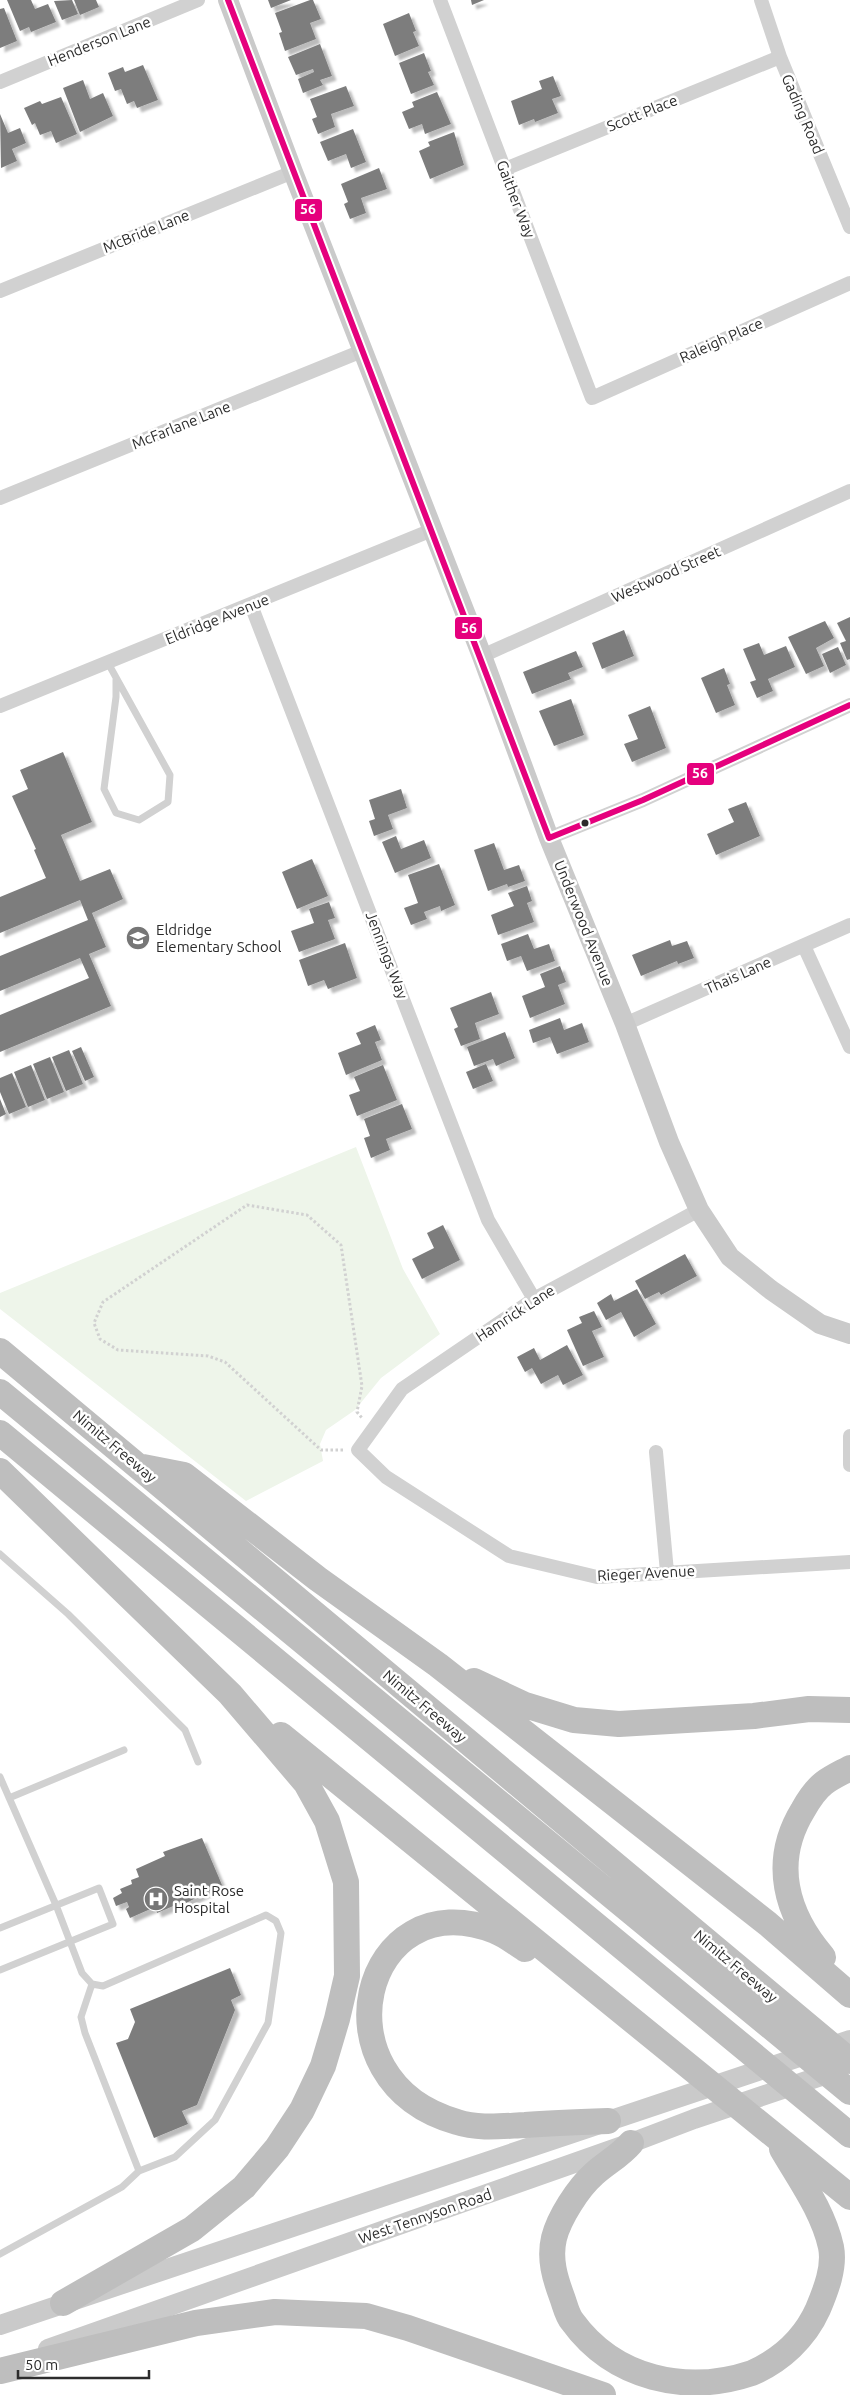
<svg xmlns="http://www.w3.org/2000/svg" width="850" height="2395" font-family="Ubuntu,sans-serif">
<defs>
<filter id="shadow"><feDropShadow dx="4.5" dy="4.5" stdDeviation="1" flood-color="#0004"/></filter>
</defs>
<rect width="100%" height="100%" fill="#fff"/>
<path fill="#eef5ea" d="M356,1147L403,1269L440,1334L381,1378L355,1410L326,1430L320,1444L323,1461L246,1501L0,1309V1293Z"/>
<path fill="#7d7d7d" filter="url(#shadow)" d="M7,0H31L35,9L48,4L56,22L31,32L29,27L20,31Z
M72,0L78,14L62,20L54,1Z
M74,0H96L99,7L80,15Z
M268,0H291L271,8Z
M310,0H313L321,19L310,23L316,39L285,51L279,33L282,32L275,13Z
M471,0H484L472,5Z
M4,8L17,41L0,48V9Z
M409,13L416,31L413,32L419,46L395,56L383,24Z
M320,44L332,76L320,80L323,85L303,93L298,79L314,72L313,69L296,75L288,57Z
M424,53L431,71L428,72L434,85L411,94L399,63Z
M143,65L158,100L137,108L134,101L127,104L121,89L115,91L108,73L123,67L125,72Z
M553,76L561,96L552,99L558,113L535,122L534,119L519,125L511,101L542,89L539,81Z
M83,80L90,99L103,93L113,116L80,132L63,88Z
M346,86L354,106L331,114L335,127L318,134L312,119L317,117L310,99Z
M437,92L451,124L425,134L422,124L409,129L402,112L414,107L412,102Z
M61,97L77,134L56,143L51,131L40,135L35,123L32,125L24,108L40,101L42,104Z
M0,114L8,133L20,128L26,143L12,149L17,161L1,168Z
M353,129L366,162L351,168L346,154L328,161L320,142Z
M454,132L464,165L430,179L419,151L430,146L428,142Z
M379,168L387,189L361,198L366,213L350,219L344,204L348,202L341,184Z
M850,617V659L847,660L840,643L846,641L837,623Z
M825,621L834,638L816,648L824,666L806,674L788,637Z
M624,630L634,656L602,669L592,643Z
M759,643L764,655L786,646L795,667L768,679L773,691L757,698L750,682L756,680L743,649Z
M838,647L846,665L830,673L822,654Z
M576,651L583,667L568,673L571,679L532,694L523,672Z
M724,668L730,684L727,685L735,705L716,713L701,678Z
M571,699L584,735L554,746L539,711Z
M650,706L666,748L632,762L624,744L638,739L628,715Z
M63,752L92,822L61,835L80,881L110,869L123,899L92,913L106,947L89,954L111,1006L0,1052V1015L89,978L80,958L0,991V956L88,920L80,900L0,933V897L46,878L34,850L36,849L12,796L28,789L20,770Z
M401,789L407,808L388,815L393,829L374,836L369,821L375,819L369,800Z
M746,802L760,836L716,855L707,834L734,822L728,809Z
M396,836L401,849L424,840L431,858L395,873L382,842Z
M494,843L504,870L519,865L525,881L508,887L507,884L488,891L474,850Z
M312,859L328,896L297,909L282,872Z
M439,864L455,905L441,911L440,906L424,912L427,919L411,925L404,908L418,903L408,875Z
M527,886L532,901L527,903L534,922L498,935L491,915L514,906L508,893Z
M329,902L335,918L328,920L335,939L299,952L291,931L314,923L309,909Z
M528,934L534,949L549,944L555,961L527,971L521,956L507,961L501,944Z
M670,940L672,946L687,941L694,958L678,964L677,961L641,976L632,955Z
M345,943L357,978L328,989L324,980L308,986L299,960Z
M560,966L566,982L558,985L565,1004L530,1018L522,996L545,987L540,974Z
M491,992L499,1014L475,1023L480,1039L461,1046L454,1029L458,1027L450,1008Z
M560,1018L564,1030L582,1023L589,1042L557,1054L550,1037L533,1043L529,1030Z
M375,1025L381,1040L375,1042L382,1060L346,1075L338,1053L361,1044L356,1033Z
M505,1032L515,1058L496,1066L493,1059L474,1066L467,1047Z
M81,1047L94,1077L85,1081L72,1051Z
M69,1050L83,1084L66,1091L52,1057Z
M50,1057L64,1092L47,1099L33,1064Z
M486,1064L493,1081L473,1089L466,1072Z
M31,1065L45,1100L28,1107L14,1072Z
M383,1065L397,1100L357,1116L349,1095L360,1091L354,1077Z
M12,1073L26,1107L9,1114L0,1092V1078Z
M0,1099L6,1114L0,1117Z
M402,1104L412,1129L386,1139L390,1150L371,1158L364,1138L370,1136L364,1119Z
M443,1225L460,1260L422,1279L412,1259L434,1248L427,1233Z
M685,1254L697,1276L661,1295L659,1292L645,1299L635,1281Z
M637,1289L656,1324L634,1337L621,1312L606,1320L597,1303L611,1294L614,1301Z
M594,1311L602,1327L592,1331L604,1357L583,1366L567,1330L582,1323L579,1317Z
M567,1345L583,1375L563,1385L558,1375L541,1384L532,1368L525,1372L517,1357L534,1348L540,1360Z
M202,1838L222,1885L186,1903L185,1901L157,1913L155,1907L130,1918L126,1909L129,1907L127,1902L116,1906L113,1898L122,1893L120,1889L132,1884L131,1880L139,1877L136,1869L165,1856L163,1852Z
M230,1968L241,1995L231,2000L235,2010L197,2105L182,2111L188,2124L154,2138L116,2043L128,2039L135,2022L130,2009Z"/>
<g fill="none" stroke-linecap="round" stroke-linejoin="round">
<path stroke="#d1d1d1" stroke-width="3" stroke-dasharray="2.5 2.5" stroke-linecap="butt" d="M343,1450H321L225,1362L208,1356L118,1350L100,1339L94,1323L103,1302L247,1205L307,1215L341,1245L362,1386L357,1412L362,1418"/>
<path stroke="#d1d1d1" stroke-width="7" d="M108,663L170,775L168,802L139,820L116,813L104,789L116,697V680
M0,1554L68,1614L185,1730L198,1762
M0,1777L56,1905L82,1973L92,1984L103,1986L266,1915L276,1921L281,1933L268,2023L215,2120L175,2157L139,2171L122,2187L0,2254
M9,1798L124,1750
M0,1928L99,1888L113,1924L0,1970
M92,1984L81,2017L85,2033L139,2171"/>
<path stroke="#d1d1d1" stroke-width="14" d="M440,0L592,398L850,283
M761,0L780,57L850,227
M0,82L198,0
M505,169L780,57
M0,291L293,172
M0,498L362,351
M251,605L488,1220L534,1299
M482,656L850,491
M0,706L432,530
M549,838L643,800L850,705
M804,946L850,1047
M625,1024L850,925
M699,1210L534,1299L402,1389L358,1450L386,1477L509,1556L597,1577L850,1562
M850,1436V1465
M656,1452L667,1572"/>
<path stroke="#cacaca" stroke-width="20" d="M228,0L293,172L482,656L549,838L625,1024L669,1142L699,1210L730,1257L771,1290L820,1324L850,1334
M0,2325L850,2040
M48,2349L631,2143L694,2119L839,2070"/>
<path stroke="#bebebe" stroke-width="26" d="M0,1351L850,2061
M0,1392L850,2092
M0,1433L850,2135
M143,1467L184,1475L318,1579L438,1665L768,1924L850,1995
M0,1471L230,1694L306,1783L327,1821L346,1882L347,1976L337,2019L323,2066L302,2110L277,2148L244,2187L192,2229L63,2303
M474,1681L525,1705L574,1720L619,1724L754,1716L809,1709L850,1710
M281,1735L850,2197
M525,1949C515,1943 506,1935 495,1931C362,1879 312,2081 457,2122C478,2129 502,2126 525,2125C552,2123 580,2122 608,2121
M823,1957C786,1914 771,1862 803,1810C808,1801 815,1790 824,1783C832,1777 841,1773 850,1768
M631,2143C620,2156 606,2163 594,2174C578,2188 559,2218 554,2238C549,2259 555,2278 562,2297C565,2305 567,2315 572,2321C614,2379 686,2395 752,2373C781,2360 805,2338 818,2309C826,2290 835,2267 831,2247C823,2211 800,2180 782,2149
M0,2371L196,2323L275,2312L366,2316L408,2328L603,2395"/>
<g stroke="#fff" stroke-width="10">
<path id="bus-1" d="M228,0L549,838
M549,838L643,800L850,705"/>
</g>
<use href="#bus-1" stroke="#e5007d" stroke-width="6"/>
</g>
<defs>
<g id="school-disc" transform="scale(1.25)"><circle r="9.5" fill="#767676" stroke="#fff"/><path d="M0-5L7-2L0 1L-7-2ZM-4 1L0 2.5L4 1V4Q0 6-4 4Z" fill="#fff"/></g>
<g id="hospital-disc" transform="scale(1.25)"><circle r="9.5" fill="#767676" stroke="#fff"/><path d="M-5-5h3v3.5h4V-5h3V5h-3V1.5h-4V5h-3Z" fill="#fff"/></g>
</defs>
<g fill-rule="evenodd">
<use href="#school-disc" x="138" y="938"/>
<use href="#hospital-disc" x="156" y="1899"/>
</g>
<circle fill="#2c2c2c" stroke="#fff" stroke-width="2" cx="585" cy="823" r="4.5"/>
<g text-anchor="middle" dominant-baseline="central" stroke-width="5" stroke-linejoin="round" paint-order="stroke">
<g font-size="15" fill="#2c2c2c" stroke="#fff">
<text transform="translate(99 41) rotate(-22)">Henderson Lane</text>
<text transform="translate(642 113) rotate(-22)">Scott Place</text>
<text transform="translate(803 114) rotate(67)">Gading Road</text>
<text transform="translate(516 199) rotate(69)">Gaither Way</text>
<text transform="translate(146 231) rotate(-22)">McBride Lane</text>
<text transform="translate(721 340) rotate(-24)">Raleigh Place</text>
<text transform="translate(181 425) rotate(-22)">McFarlane Lane</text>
<text transform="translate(666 574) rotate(-24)">Westwood Street</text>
<text transform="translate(217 619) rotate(-22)">Eldridge Avenue</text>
<text transform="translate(584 923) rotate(68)">Underwood Avenue</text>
<text transform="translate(387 955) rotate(69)">Jennings Way</text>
<text transform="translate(738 975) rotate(-24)">Thais Lane</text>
<text transform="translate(515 1313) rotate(-33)">Hamrick Lane</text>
<text transform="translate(115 1446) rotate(40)">Nimitz Freeway</text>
<text transform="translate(646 1573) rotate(-3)">Rieger Avenue</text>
<text transform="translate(425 1706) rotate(40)">Nimitz Freeway</text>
<text transform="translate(736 1966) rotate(40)">Nimitz Freeway</text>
<text transform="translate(425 2216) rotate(-19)">West Tennyson Road</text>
</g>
<g font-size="15" fill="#2c2c2c" stroke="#fff" text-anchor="start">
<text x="156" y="929">Eldridge<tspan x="156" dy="17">Elementary School</tspan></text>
<text x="174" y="1890">Saint Rose<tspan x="174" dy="17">Hospital</tspan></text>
</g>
</g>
<g stroke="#fff" stroke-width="2">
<rect x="294" y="198" width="29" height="24" rx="5" fill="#e5007d"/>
<rect x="454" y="616" width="29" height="24" rx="5" fill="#e5007d"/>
<rect x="686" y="762" width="29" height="24" rx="5" fill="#e5007d"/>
</g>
<g font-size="14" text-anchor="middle" font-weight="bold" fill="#fff">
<text x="308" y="214">56</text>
<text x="469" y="633">56</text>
<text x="700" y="778">56</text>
</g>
<path d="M18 2370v8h131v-8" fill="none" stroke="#2c2c2c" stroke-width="2.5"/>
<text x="25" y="2370" font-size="15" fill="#2c2c2c" stroke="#ffffff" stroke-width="4" paint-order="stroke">50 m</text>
</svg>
